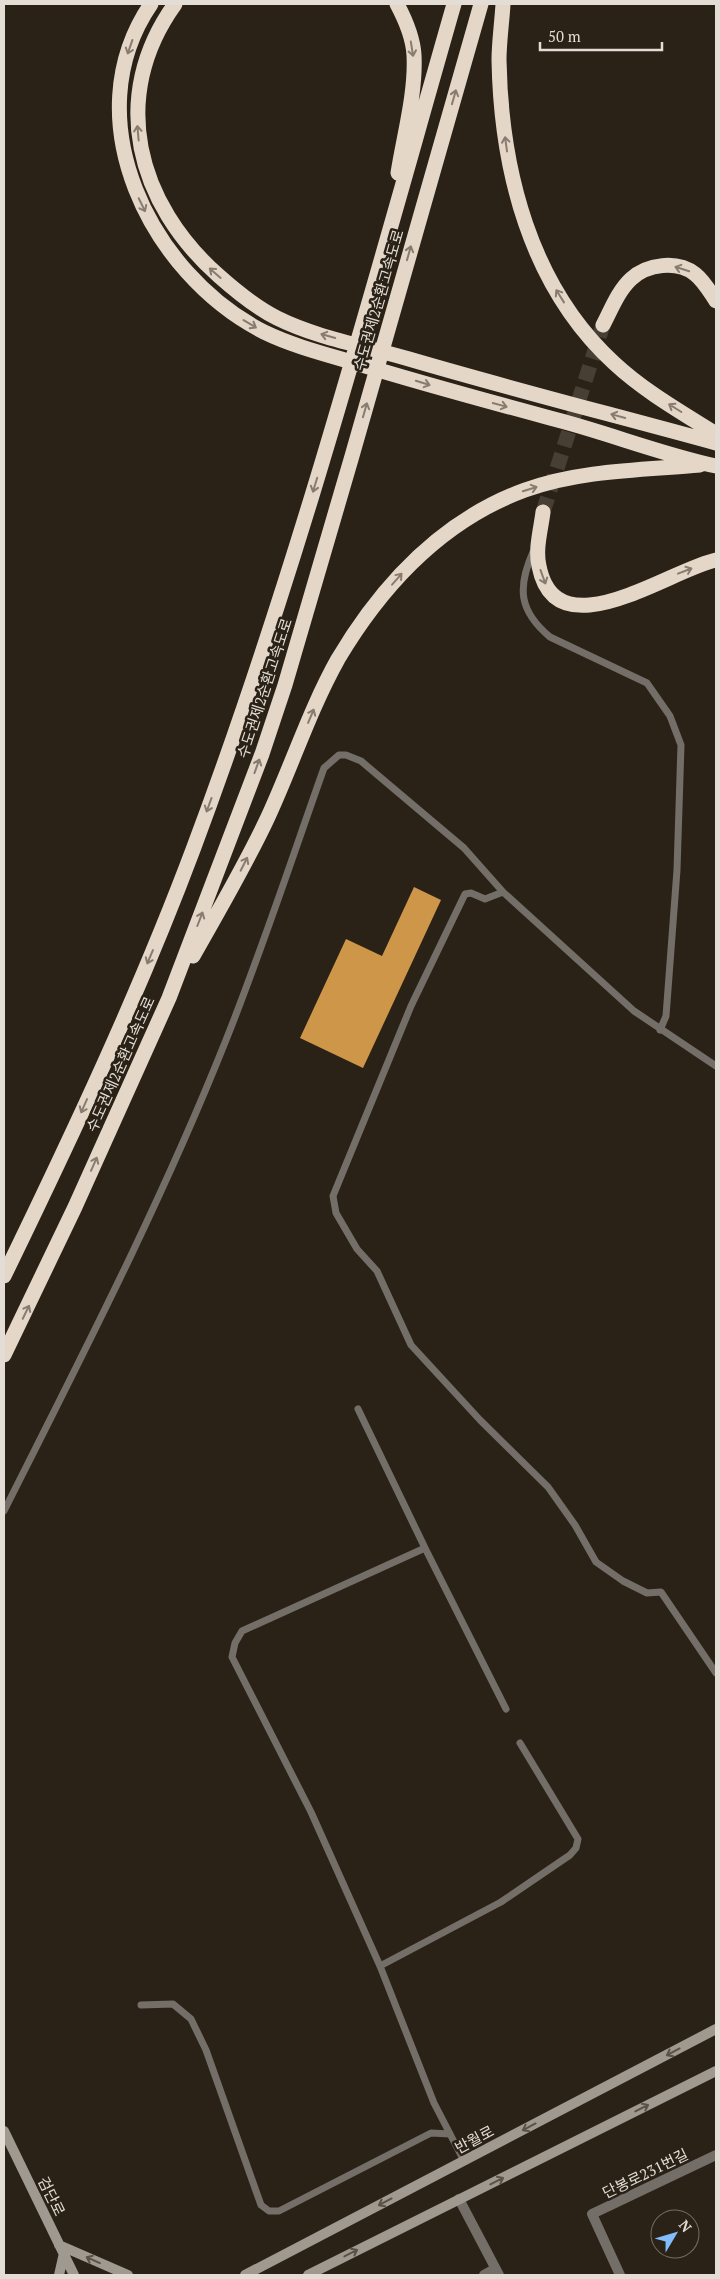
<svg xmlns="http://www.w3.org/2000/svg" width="720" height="2279" font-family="'PT Serif','Noto Sans KR',serif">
<rect width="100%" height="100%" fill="#2b2217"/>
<path fill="#cd9648" d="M414,887L441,900L363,1068L300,1038L346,939L382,956Z"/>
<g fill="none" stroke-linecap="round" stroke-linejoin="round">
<path stroke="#473e34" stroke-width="15" stroke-dasharray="15 8" stroke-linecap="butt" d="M543,512L603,325"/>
<path stroke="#736e68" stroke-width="7" d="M533,552C517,588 519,611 550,637L647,683L670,716L681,745L677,870L666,1016L660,1030
M503,892L485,899L471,893L465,894L411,1006L333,1196L336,1213L357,1249L377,1271L411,1345L480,1420L548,1487L575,1525L596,1562L623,1581L647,1593L661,1592L716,1673
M358,1409L425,1548
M4,1511C82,1356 162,1201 226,1040C262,950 292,858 324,768L339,755H346L361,761L464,848L503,892L634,1011L716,1066
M380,1966L501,1902L570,1855L576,1848L578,1839L520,1743
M141,2005L173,2004L191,2019L206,2050L261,2205L269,2211H279L431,2133L450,2134
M464,2161L434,2103L380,1966L311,1812L232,1657L235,1643L242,1631L425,1548L506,1709"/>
<path stroke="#736e68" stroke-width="10" d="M459,2199L499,2275
M484,2275L495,2269
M620,2275L592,2214L716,2155"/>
<path stroke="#a0998f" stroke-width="10" d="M4,2131L74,2275
M59,2245L128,2275
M59,2275L64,2253
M245,2275L716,2029
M308,2275L716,2071"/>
<path stroke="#e4d7c8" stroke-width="15" d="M151,4C73,118 150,274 264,332C295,347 329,355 362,365C424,384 487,401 550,418C606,432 660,454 716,466
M175,4C108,97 137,204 219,276C237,292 255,307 277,318C317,338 365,346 409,359C511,389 614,415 716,443
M397,4C405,19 413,37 414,55C416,93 404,135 398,173
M503,4C502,22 499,42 499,60C501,170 530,286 614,363C644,391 681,412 716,434
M603,325C611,310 618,291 631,279C647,264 677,260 695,274C704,281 710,292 716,301
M543,512C541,529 535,549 539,566C556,653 669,570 716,560
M193,956C219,910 246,864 268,817C292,765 310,709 338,659C382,585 443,520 525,490C580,470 642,470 700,465
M4,1276C72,1136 139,994 194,847C297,572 373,287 454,4
M4,1355L75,1207L169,998L262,754L285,685L352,456L481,4"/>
</g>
<defs><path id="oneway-shaft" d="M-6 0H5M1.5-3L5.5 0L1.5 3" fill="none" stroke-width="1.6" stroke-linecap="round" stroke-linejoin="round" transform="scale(1.25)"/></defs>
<g stroke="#887c70">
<use href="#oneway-shaft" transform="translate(130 47) rotate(109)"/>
<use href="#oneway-shaft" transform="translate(412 49) rotate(81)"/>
<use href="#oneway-shaft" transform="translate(454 97) rotate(-74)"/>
<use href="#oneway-shaft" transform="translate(138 133) rotate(-95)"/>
<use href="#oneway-shaft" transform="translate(506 144) rotate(-98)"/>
<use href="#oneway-shaft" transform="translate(142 205) rotate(64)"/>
<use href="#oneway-shaft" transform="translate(409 253) rotate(-74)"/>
<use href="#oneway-shaft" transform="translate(682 269) rotate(-162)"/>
<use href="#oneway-shaft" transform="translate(215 273) rotate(-139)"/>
<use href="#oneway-shaft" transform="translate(560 296) rotate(-122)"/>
<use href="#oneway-shaft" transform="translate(250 324) rotate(31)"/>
<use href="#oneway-shaft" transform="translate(328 336) rotate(-164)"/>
<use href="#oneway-shaft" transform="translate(423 383) rotate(17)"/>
<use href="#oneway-shaft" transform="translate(500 405) rotate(15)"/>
<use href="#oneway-shaft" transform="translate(675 408) rotate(-148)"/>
<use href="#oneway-shaft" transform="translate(365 410) rotate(-74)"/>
<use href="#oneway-shaft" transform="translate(618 416) rotate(-165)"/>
<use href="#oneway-shaft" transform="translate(315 485) rotate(107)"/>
<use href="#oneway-shaft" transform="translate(530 489) rotate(-17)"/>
<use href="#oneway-shaft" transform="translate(685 571) rotate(-21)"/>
<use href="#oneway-shaft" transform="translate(543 577) rotate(70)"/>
<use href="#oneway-shaft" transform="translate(397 579) rotate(-49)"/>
<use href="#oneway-shaft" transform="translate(311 716) rotate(-67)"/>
<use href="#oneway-shaft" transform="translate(257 766) rotate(-70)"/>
<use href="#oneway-shaft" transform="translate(209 805) rotate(110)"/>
<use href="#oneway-shaft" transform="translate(244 864) rotate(-63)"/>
<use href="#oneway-shaft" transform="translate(200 919) rotate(-69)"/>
<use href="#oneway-shaft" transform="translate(150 957) rotate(113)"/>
<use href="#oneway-shaft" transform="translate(84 1106) rotate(114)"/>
<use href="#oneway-shaft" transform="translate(94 1164) rotate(-66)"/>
<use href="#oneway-shaft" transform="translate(26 1312) rotate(-64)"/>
</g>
<g stroke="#5a5247">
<use href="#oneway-shaft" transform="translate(673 2052) rotate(152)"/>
<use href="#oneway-shaft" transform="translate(642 2108) rotate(-27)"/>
<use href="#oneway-shaft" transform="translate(529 2127) rotate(152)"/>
<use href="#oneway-shaft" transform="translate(497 2181) rotate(-27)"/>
<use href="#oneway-shaft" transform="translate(385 2202) rotate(152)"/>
<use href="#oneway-shaft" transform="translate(351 2253) rotate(-27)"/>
<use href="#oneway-shaft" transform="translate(93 2260) rotate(-156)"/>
</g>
<g text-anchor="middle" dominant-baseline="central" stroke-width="5" stroke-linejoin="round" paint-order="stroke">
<g font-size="15" fill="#e3ddd5" stroke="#2b2217">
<text transform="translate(378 300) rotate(-74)">수도권제2순환고속도로</text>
<text transform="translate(264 688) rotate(-72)">수도권제2순환고속도로</text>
<text transform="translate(120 1064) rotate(-66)">수도권제2순환고속도로</text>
<text transform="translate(474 2139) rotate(-28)">반월로</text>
<text transform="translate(645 2173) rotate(-26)">단봉로231번길</text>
<text transform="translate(52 2196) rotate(64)">검단로</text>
</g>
</g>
<rect width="720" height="2279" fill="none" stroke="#e3ddd5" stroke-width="10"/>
<g transform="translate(675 2234) rotate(52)"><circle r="24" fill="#2b2217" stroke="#756d63"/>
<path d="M0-4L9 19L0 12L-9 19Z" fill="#82bcfa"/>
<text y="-8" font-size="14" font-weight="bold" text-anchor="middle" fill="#e3ddd5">N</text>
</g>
<path d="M540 42v8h122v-8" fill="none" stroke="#e3ddd5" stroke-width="2.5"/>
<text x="548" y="42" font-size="15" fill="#e3ddd5" stroke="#2b2217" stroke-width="4" paint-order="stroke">50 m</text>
</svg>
